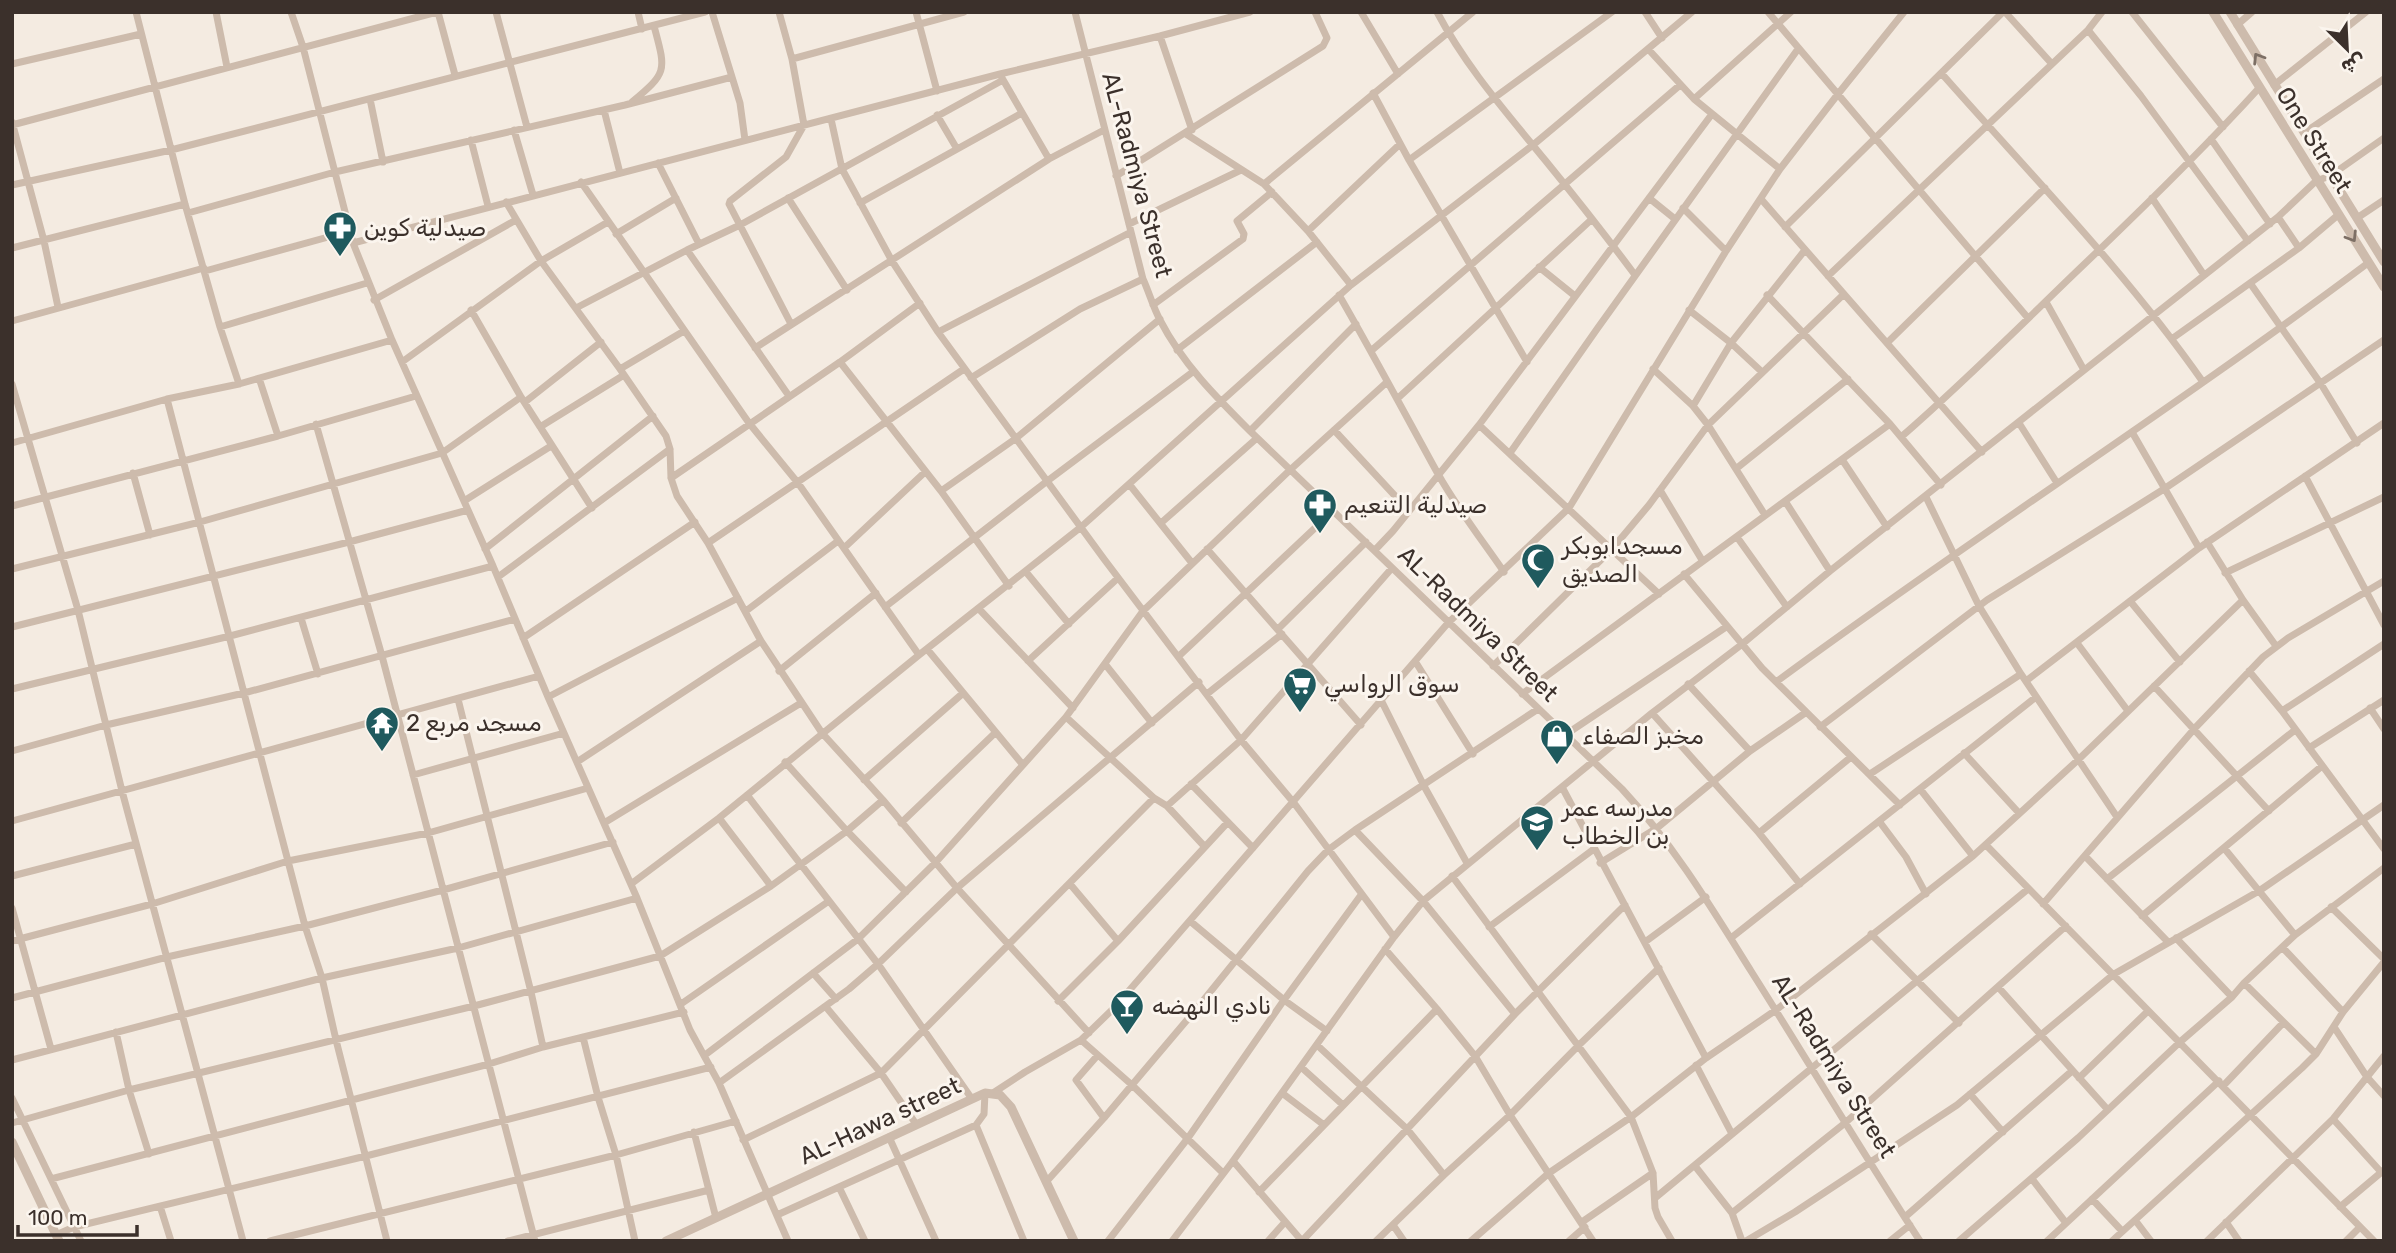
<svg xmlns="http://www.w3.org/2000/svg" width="2396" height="1253" font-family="Rubik,Vazirmatn,sans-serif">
<rect width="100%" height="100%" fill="#f4ebe1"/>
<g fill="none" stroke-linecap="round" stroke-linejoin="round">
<path stroke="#cdbbac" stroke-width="7" d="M136,12L185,204L220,327L239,384L392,340
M216,12L227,67
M291,12L303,47L353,243
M438,12L455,75
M496,12L527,127
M638,12L642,29
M712,12L740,103L745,140
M779,12L792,59L804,125L786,157L730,201L729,204L791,324
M916,12L937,91
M1075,12L1143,279C1149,292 1153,307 1160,320C1182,363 1216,397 1250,431L1622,789C1673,844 1711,907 1751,971C1808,1061 1862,1152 1920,1241
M1361,12L1398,74
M1437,12C1466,67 1506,112 1545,160C1576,198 1606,236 1635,275
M1645,12L1662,38
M1768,12L2028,318
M2005,12L2052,64
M2132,12L2223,127
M2237,25L2252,12
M2088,30L2141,96L2248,241
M1160,36L1192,130
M1649,50L1694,99L1780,169
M792,59L964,12
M12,64L141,34
M1942,74C2031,175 2126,272 2203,382
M1002,78L1049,159
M2274,85L2366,12
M1373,93L1409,160L1527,362
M370,99L383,162
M1694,99L1791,12
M632,102C668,72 666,71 654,26
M604,110L620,173
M937,115L957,149
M831,119L842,169L892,261L938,332L1104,559L1241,740L1294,803L1394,937
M12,122L44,241L58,307
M12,125L437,12
M514,130L533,195
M2304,133L2384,79
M1186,134L1264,184L1308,231L1351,285
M2211,139L2270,224
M471,140L488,206
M1409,160L1612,12
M658,163L699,244
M1116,176L1323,46L1327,38L1315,12
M581,182L749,423L798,483L919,655
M1264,184L1473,12
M12,185L171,150L705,12
M788,198L847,290
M1649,198L1675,219
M2152,198L2204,275
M1761,199L1982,452
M506,202L541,261L620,369L666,436L670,449L671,478L677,496L708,543L761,641L822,733L883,800L957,888L1089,1033
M860,203L1022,113
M1683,208L1726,251
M188,213L335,172L625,105L732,77
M2278,217L2299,248
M2357,218L2384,200
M1129,224L1241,170
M1785,227L2003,12
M1308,231L1400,144
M616,234L676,198
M12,248L185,204
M687,250L789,396
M1539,267L1575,296
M205,271L350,231
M1828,276L2088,30L2102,12
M2250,283L2321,384L2357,443
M1339,295C1373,354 1405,414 1438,474C1457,508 1482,540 1504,572
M1767,295L1890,424L1941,485
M374,300L516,220
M2046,302L2084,370
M1153,305L1243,239L1244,234L1237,221L1272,192
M576,308L687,250L740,225L1003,80
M471,310L521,397L592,508
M1689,310L1731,343L1762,372
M12,321L204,268
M220,327L367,283
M938,332L1131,232
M2173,338L2299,248L2338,215
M1888,342L2045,188
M755,348L1049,159L1104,130
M1177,350L1317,242
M1372,350L1680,85
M402,362L541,261L608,222
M840,362L941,491L1009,586
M620,369L684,331
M1653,369L1693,406L1708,425L1765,515
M259,378L278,436
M971,378L1080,309L1143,279
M12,384L78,610L122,791L243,1241
M167,399L305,926L322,978L336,1040L387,1241
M1397,399L1592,219
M525,402L601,342
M1693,406L1731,343L1805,250
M2019,423L2057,483
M316,424L382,656L535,1241
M1479,425L1659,594
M540,427L624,375
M1334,430L1409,511
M1250,431L1356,324
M2132,432L2199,548
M1901,437C1961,385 2018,328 2075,273C2138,213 2201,152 2259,88
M12,443L167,399L239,384
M1510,453L1597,329L1798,49
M1843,461L1887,527
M1737,468L1848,379
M133,473L150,535
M2305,476L2384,625
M671,478L840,362L920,303
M1129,484L1192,563
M1660,490L1702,560
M941,491L1015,439L1160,319
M1926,497L1979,606L2021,674L2117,817
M464,501L551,446
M1785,501L1830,571
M12,506L278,436L416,396
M1161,523L1257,438
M1737,537L1787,607
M2207,542L2243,600L2276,646
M708,543L964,369
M844,548L925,472
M485,549L653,416
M1207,549L1361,725
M1375,550L1393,531L1479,425L1712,114
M12,569L200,522L442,453L521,397
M1026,572L1069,624
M2225,573L2384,497
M1684,574L1762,668L1900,805
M498,577L670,449
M2130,601L2180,662
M885,607L1046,482L1194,371
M979,609L1073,708
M746,611L838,541
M301,618L318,674
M12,627L349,542L468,510
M1278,629L1366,542
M523,638L695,522
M2077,643L2128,711
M927,649L1023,765
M1179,656L1333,511
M1028,661L1118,578
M1415,661L1473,754
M1105,664L1152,723
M1493,666L1612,549L1649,505L1708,425L1844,294
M779,671L876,593
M2249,671L2282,711L2384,849
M2026,681L2199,548L2384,423
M1776,682C1971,538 2175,408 2368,263
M1688,684L1750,751
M2154,686L2269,811
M12,689L230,636L493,566
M1207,694L1282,634
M1522,694L1890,424
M548,697L738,598
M458,699L531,992L543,1047
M1382,702L1424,786L1467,863
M2370,708L2384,729
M2282,711L2384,644
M1652,713L1759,833L1800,884
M1066,717L1154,798L1167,806L1205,847
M1820,727L1987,600L2164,489L2384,340
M1565,735L1726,627
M2309,748L2384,700
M12,751L106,725L244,693L515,619
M1964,753L2019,813
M577,762L761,641
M785,762L847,831L906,892
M1870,774L2021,674
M413,775L564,733
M864,780L962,694
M1191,784L1253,848
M1562,787L1706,1058
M1920,789L1973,856
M747,795L878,964L972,1099
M1167,806L1241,740L1392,568
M719,818L771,886
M12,821L539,676
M1879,821L1906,857L1926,894
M604,823L801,703
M901,823L995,733
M1355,830L1423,901L1515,1014
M1759,833L1851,757
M1986,845L2374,1241
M2224,848L2295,935
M2085,856L2168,942
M1600,863L1657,828L1750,751L1805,713
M12,876L136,844
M1452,876L1631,1117L1653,1173L1655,1208L1658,1217L1672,1241
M2107,879L2295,730
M631,884L719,818L919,655L1081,527L1351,285L1533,145L1692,12
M1070,884L1118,941
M2043,904L2195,728L2263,657L2288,638L2384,581
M2331,907L2384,959
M12,908L51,1049
M2142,916L2322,766
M1190,921L1284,1000L1327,1031
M1489,927L1594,849
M1871,934L1959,1023
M1731,938L2036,697
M2176,938L2232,997
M12,941L152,904L288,861L428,833L588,788
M1645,942L1706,897
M2283,948L2343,1012
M1385,949L1437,1009L1475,1056L1510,1115L1593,1241
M813,973L836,999
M2244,983L2316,1054
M1999,988L2108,1110
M12,998L167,957L305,926L443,890L613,842
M1058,1001L1118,941L1228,822
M681,1004L829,901
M826,1007L881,1073L916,1124
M2334,1027L2367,1077L2384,1096
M116,1032L129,1090L149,1154
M583,1037L598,1097L616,1155L635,1241
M1081,1040L1132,1085L1223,1173
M1317,1045L1407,1129L1444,1175
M705,1055L858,939L936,862L1066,717L1143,611L1290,470L1387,382
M1097,1056L1076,1080L1104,1118
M12,1060L322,978L458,948L637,898
M1696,1065L1732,1134
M1301,1067L1343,1105
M2079,1078L2148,1011
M719,1083L849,989L878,964L957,888L1199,682
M2223,1086L2283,1023
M993,1093L1025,1072L1081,1040L1114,1008L1448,623L1569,508L1726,251L1780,169L1838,94L1904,12
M1282,1093L1324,1125
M1970,1094L2003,1132
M12,1098L81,1241
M2333,1119L2381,1172
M12,1123L129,1090L474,1006L660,956L771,886L847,831L883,800
M976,1125L1024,1241
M694,1132L716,1218
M889,1137L936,1241
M743,1140L881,1073L1154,798
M1233,1161L1302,1241L1515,1014L1625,905
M1695,1166L1732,1213L1742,1241
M51,1179L489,1064L543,1047L684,1012
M2032,1179L2066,1223
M1047,1181L1104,1118L1198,1007L1308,871L1328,850L1355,830L1538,709
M839,1187L865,1241
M1259,1192L1437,1009
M1655,1198L2028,889
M2092,1199L2122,1231
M160,1206L171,1241
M2340,1207L2384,1170
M1732,1213L1845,1123L2066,926
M777,1215L976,1125L984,1114L985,1093
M1905,1217L2072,1071
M2135,1220L2151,1241
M1582,1222L1653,1173
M2226,1222L2239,1241
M1393,1225L1404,1241
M56,1235L74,1227L366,1156L711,1067
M270,1241L616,1155L736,1121
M508,1241L709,1190
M788,1241L719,1083L690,1030L637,898L548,697L493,566L392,340L353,243L1000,74L1160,36L1250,12
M1108,1241L1188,1138L1284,1000L1361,895
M1172,1241L1233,1161L1394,937L1423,901L1652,713L1741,645L1830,571L2278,217L2316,181L2330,176L2384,138
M1268,1241L1285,1222
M1376,1241L1444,1175L1510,1115L1579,1045L1659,968
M1471,1241L1549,1173L1631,1117L1706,1058L1776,1010L1973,856L2079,759L2243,600
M1569,1241L1585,1227
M1746,1241L1795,1212L1957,1105L2114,974L2259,891L2384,805
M1890,1241L1910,1225
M1959,1241L2078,1138L2180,1042L2232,997L2244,983L2295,935L2384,868
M2047,1241L2219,1081
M2112,1241L2302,1068L2316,1054L2343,1012L2384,962
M2207,1241L2333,1119L2384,1056
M2346,1241L2360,1227"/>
<path stroke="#cdbbac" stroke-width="9" d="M2213,12L2384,287
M2230,12L2384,262
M12,1142L59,1241
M666,1241L985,1093L1000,1095L1011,1107L1074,1241"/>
</g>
<defs><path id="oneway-chevron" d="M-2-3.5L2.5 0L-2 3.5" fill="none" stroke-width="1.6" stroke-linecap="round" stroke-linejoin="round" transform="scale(1.75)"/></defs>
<g stroke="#7d6f65">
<use href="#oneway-chevron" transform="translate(2258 58) rotate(-122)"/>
<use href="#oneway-chevron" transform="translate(2352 237) rotate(58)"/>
</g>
<defs>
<g id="pharmacy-pin" transform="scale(1.75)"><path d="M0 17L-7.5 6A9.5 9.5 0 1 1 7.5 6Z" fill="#1f5a5e" stroke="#fbf5ee"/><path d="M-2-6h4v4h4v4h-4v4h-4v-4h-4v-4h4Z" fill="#fff"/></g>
<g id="mosque-pin" transform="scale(1.75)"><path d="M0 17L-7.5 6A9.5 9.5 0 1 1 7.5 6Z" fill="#1f5a5e" stroke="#fbf5ee"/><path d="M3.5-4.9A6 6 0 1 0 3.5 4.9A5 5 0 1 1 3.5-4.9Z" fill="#fff"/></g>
<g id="supermarket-pin" transform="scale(1.75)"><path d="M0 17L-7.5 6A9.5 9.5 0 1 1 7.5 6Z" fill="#1f5a5e" stroke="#fbf5ee"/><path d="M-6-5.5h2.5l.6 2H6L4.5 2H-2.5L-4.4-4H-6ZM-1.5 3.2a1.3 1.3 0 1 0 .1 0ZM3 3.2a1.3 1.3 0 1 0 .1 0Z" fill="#fff"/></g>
<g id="temple-pin" transform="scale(1.75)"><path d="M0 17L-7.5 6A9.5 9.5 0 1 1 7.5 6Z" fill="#1f5a5e" stroke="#fbf5ee"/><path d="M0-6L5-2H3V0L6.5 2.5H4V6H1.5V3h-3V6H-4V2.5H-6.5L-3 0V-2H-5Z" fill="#fff"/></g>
<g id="shop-pin" transform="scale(1.75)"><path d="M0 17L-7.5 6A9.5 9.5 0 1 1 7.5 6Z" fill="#1f5a5e" stroke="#fbf5ee"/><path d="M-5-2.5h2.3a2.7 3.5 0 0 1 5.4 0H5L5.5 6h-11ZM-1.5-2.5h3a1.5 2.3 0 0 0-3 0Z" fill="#fff"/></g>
<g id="school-pin" transform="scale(1.75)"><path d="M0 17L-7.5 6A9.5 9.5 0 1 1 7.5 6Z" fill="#1f5a5e" stroke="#fbf5ee"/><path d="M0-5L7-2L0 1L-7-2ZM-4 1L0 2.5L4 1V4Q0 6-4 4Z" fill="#fff"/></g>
<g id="bar-pin" transform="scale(1.75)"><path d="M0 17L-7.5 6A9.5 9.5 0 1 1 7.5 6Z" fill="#1f5a5e" stroke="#fbf5ee"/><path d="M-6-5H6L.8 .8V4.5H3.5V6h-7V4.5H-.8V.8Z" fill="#fff"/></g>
</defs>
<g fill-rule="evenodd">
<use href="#pharmacy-pin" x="340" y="228"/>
<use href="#pharmacy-pin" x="1320" y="505"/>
<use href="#mosque-pin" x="1538" y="560"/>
<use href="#supermarket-pin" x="1300" y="684"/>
<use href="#temple-pin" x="382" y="723"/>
<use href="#shop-pin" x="1557" y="736"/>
<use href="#school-pin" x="1537" y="822"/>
<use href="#bar-pin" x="1127" y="1006"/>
</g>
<g text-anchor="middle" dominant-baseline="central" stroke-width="6" stroke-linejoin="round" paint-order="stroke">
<g font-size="24" fill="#3b302b" stroke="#fbf5ee">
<text transform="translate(2314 140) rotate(58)">One Street</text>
<text transform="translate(1137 175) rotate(75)">AL-Radmiya Street</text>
<text transform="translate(1478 624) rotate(44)">AL-Radmiya Street</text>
<text transform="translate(1834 1066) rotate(58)">AL-Radmiya Street</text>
<text transform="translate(880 1121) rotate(-25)">AL-Hawa street</text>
</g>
<g font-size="24" fill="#3b302b" stroke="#fbf5ee" text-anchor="start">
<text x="364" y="228">صيدلية كوين</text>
<text x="1344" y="505">صيدلية التنعيم</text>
<text x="1562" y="546">مسجدابوبكر<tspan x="1562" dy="28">الصديق</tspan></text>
<text x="1324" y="684">سوق الرواسي</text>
<text x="406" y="723">مسجد مربع 2</text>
<text x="1582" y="736">مخبز الصفاء</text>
<text x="1562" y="808">مدرسه عمر<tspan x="1562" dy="28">بن الخطاب</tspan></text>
<text x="1152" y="1006">نادي النهضه</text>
</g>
</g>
<rect width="2396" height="1253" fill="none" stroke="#3b302b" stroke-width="28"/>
<g transform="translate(2347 49) rotate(156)" stroke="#fbf5ee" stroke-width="5" paint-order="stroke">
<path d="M0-5L12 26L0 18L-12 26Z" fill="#3b302b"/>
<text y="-10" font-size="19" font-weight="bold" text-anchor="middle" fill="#3b302b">ش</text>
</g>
<path d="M18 1225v10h119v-10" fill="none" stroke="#3b302b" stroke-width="3.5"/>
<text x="28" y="1225" font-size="21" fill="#3b302b" stroke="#fbf5ee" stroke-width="5" paint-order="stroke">100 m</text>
</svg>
